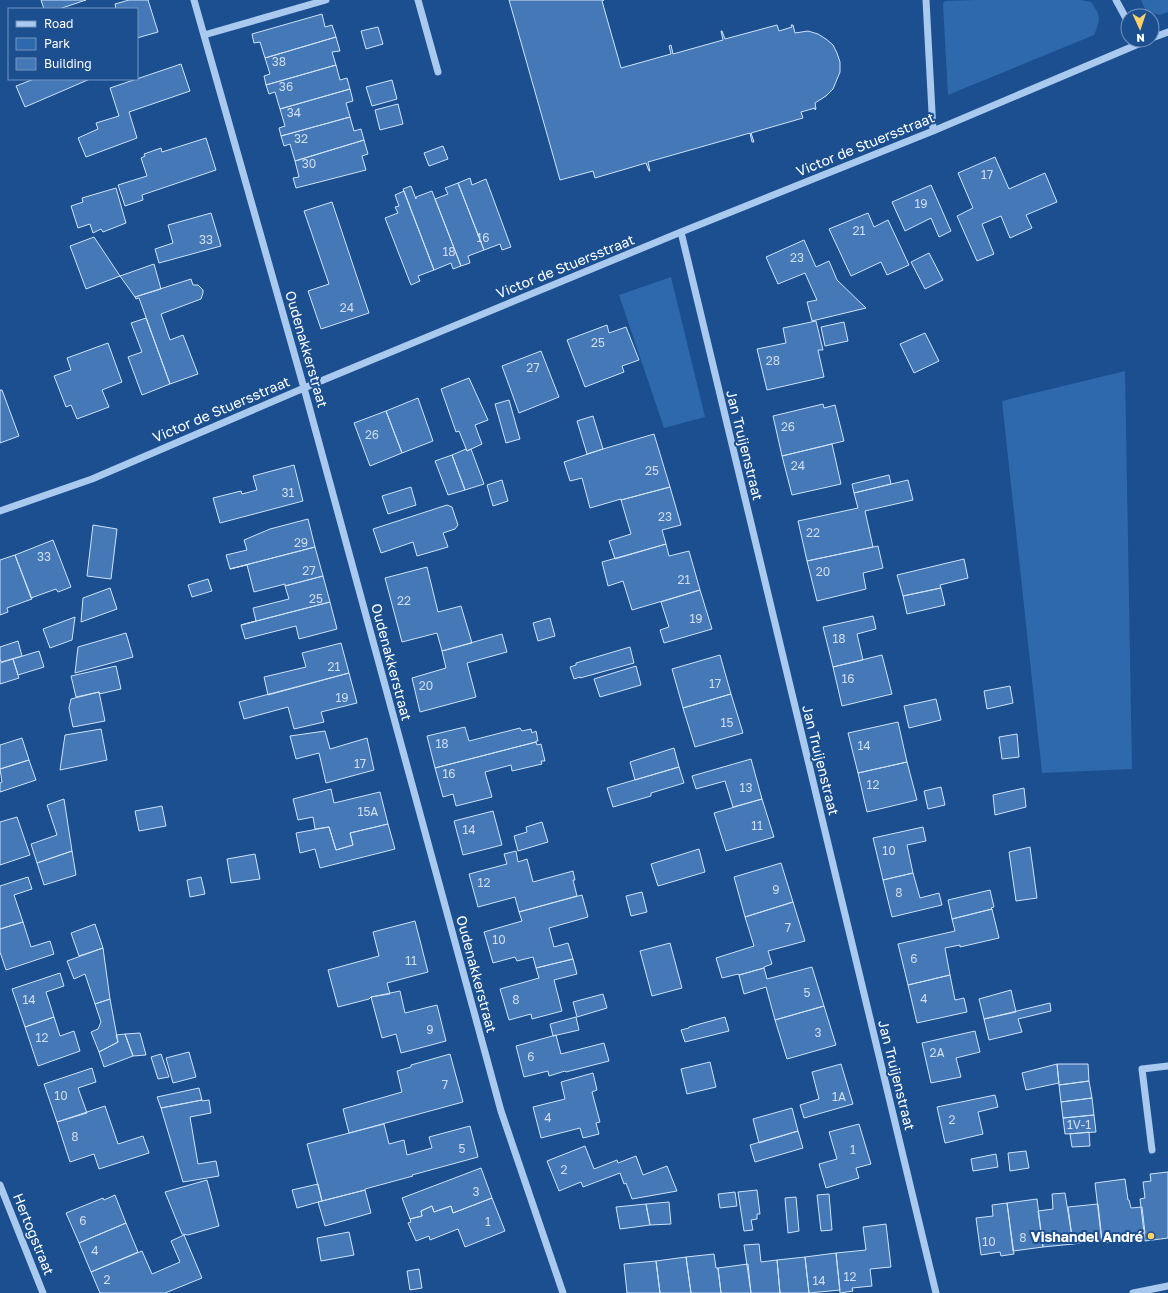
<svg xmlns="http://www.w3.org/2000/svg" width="1168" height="1293" font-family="'Golos Text',sans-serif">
<rect width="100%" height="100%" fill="#1b4f8f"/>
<path fill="#2e69ad" d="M975,0H1080L1091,2C1101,16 1101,19 1094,35L948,95L943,4L945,1Z
M1141,0H1168V12L1160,15L1146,11Z
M671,277L705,417L664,428L619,295Z
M1125,371L1132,769L1042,773L1002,401Z"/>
<path fill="#4478b7" stroke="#cfe3fa" d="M41,0H86L59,9H44Z
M129,0H148L158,32L137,38V9H116L115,4Z
M509,0H604L602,1L621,68L671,54L669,46L671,45L673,54L723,40L721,31H722L725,39L777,25L779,31L792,27L791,25H793L795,33L808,31L818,34L826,39L833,45L837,53L840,62V72L833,89L826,96L815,103L816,109L815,110V108L801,112L803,118L751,133L754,142H752L750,133L648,162L650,171H649L646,163L595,178L593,171L560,180Z
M322,14L325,27L332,25L336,37L265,58L260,42L254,43L252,34Z
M378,27L383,44L366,49L361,31Z
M336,37L340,51L332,52L336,65L266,85L264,76L270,74L265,58Z
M181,64L190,91L129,112L137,138L86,157L78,138L98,129L96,123L119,116L110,88Z
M336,65L340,80L347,78L350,89L280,109L275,92L269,94L266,85Z
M34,79H90L25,107L16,86Z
M392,80L397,99L372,106L366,87Z
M350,89L353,101L346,103L350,117L281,136L279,128L285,126L280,109Z
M398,104L403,124L380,130L375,110Z
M350,117L354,131L361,129L364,140L295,161L290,144L284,146L281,136Z
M206,138L216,170L142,195L143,200L125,206L118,185L147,176L141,158L145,156L144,154L161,148L162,152Z
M364,140L368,154L362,156L366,170L296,188L293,178L299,177L295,161Z
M443,146L448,159L429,166L424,153Z
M995,157L1009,189L1045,173L1057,202L1026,215L1032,228L1010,238L1001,216L982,224L994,254L977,261L957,216L973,208L958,173Z
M470,178L472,185L486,179L511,247L502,250L500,244L484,250L458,183Z
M458,183L484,250L468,256L470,263L461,266L435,199L448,194L445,188Z
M931,185L951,231L939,237L931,218L905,231L892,202Z
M411,186L416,199V197L432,191L461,266L453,269L451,263L434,270L403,189Z
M116,188L126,223L103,232L101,229L93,233L90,224L78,228L71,206L83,202L82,198Z
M404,191L434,270L418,276L420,281L411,285L385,218L398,213L395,207L399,206L395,195Z
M332,202L369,313L321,329L308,291L329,284L304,211Z
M211,213L221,246L159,263L155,249L173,243L168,225Z
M868,213L874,227L888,220L909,265L887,275L881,262L851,276L829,229Z
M94,237L120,276L86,289L70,246Z
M804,240L816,267L829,261L837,280L866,308L812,321L807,302L817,300L805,273L778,284L766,257Z
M929,253L943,280L925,289L911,262Z
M154,264L161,289L135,297L120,276Z
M191,279L193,285H198L203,290V293L201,299L161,314L170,340L183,335L198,374L170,384L139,298L136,299L135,297Z
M146,318L170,384L142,395L128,357L142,352L131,323Z
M816,321L823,350H818L824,377L767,390L757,349L786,343L783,328Z
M844,322L848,341L825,346L821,327Z
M607,325L609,333L626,327L639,360L622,366L624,372L585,387L567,340Z
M925,333L939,361L914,373L900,344Z
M108,343L122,382L102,390L109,407L77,419L71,405L66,407L54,376L71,370L67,358Z
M541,351L559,397L519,413L502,366Z
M469,378L488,420L475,425L482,444L467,451L459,431L456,432L441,389Z
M0,390H2L19,436L0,443Z
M418,398L433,441L402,453L386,411Z
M509,400L520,439L506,443L495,404Z
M823,404L824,408L835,405L844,441L782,456L773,416Z
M386,411L402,453L370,466L354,423Z
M593,416L603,449L587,454L577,421Z
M654,434L670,487L621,500V499L590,508L582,478L570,481L564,462L603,449Z
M832,444L841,484L792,495L782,456Z
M466,449L467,451L471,449L484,484L465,490L452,455Z
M452,455L465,490L448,495L435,461Z
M294,465L303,501L220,523L213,498L241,491L242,494L257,490L253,476Z
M889,475L891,484L854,493L852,484Z
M502,480L508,501L493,506L487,485Z
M908,480L913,500L865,511L873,547L807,561L798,521L858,508L854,493Z
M411,487L416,505L388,514L382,496Z
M670,487L681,525L662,530L666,544L615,559L609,541L631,534L621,500Z
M447,505L452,507L458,525L455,529L443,533L448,547L417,556L413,542L381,553L373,529Z
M308,519L315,547L230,569L226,555L247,550L244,540L270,529Z
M93,525L117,529L111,579L87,576Z
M53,540L71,587L58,592L56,589L31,598L15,555Z
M666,544L669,556L689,551L700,590L632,610L623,581L608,586L602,562Z
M878,546L883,568L863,573L866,589L817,601L807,561Z
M315,547L323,576L285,586V584L254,592L247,565L230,569Z
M15,555L32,599L7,608L8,612L0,615V560Z
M964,559L968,578L940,585L941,588L903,596L897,575Z
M427,567L438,612L461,606L472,643L442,651L437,633L402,642L385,578Z
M323,576L330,602L241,625L256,621L253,608L289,599L285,586Z
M208,579L212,591L192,597L188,585Z
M110,588L117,609L81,622L83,598Z
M941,588L945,605L907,614L903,596Z
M700,590L712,629L664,643L660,630L669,627L661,602Z
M330,602L337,629L299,639L296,626L245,639L241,625Z
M873,616L876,629L857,634L863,660L833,667L823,627Z
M75,617L72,640L50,648L43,629Z
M550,618L555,636L538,641L533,623Z
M126,633L133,657L75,673L78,647Z
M502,634L507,652L467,663L476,697L420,712L412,678L446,668L442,651Z
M18,641L22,656L1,662L0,659V647Z
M341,643L349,673L268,695L264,677L306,667L302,653Z
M630,647L634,663L580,678V677L574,679L570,667L576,665V663Z
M39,651L44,667L18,675L13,659Z
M720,655L731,694L683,708L672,669Z
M882,655L892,694L842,706L833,667Z
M13,659L19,678L0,684V663Z
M116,666L121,689L99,694V692L76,697L71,676Z
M636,666L641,685L600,697L594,679Z
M349,673L357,703L321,712L324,722L294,729L288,707L244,719L239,702Z
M1010,686L1013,703L987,709L984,691Z
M99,692L105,721L73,727L69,708L71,699Z
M731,694L743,733L695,747L683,708Z
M936,699L941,720L909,728L904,706Z
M898,722L907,762L858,773L848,733Z
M465,727L469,741L520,728L522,731L531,729L532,733L536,731L538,741H536V742L435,768L427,736Z
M101,729L107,760L60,770L65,735Z
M325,731L330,749L367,738L374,770L326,783L319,753L296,759L290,736Z
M1017,734L1019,757L1002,759L999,737Z
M22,738L29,760L0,769V745Z
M536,742L537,745L541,744L545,761H541L542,764L512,771L511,765L485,772L492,797L456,806L453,794L443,797L435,768Z
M674,748L679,767L635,780L630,762Z
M751,759L762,799L733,807L725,781L696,789L692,776Z
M29,760L36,780L0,792V783L2,782L0,769Z
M907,762L917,800L867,812L858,773Z
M679,767L684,783L651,793V796L613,807L607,788Z
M941,787L945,805L928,809L924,791Z
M1024,788L1026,807L995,815L993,795Z
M331,789L334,803L380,792L388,824L350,833L353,845L336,850L329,827L315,829L313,817L298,820L293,799Z
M64,799L72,851L37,863L31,844L57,835L47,805Z
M762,799L774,837L726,851L714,813Z
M162,806L166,826L139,831L135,811Z
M493,811L502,845L463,855L454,821Z
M17,817L30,855L0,865V822Z
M542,822L548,842L518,851L514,836L527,832L526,827Z
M388,824L395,849L320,868L315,849L300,853L296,833L329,827L336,850L353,845L350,833Z
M923,827L926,841L907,845L913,873L883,880L873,838Z
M1030,847L1037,898L1016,901L1009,852Z
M699,849L705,872L658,886L651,864Z
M72,851L76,875L44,885L37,863Z
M516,851L518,862L527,859L533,882L573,871L575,880H573L577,896L519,912L515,897L478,907L469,874L507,864L504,854Z
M255,854L260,879L231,883L227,859Z
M781,863L793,902L745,917L734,877Z
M913,873L920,898L939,893L942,905L892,917L883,880Z
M28,877L32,889L14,895L23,922L0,929V886Z
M201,877L205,894L190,897L187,880Z
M990,890L994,907L991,908L992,909L952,919L948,900Z
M642,892L647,912L631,916L626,896Z
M582,895L588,917L549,928L554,947L568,943L573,959L536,968L533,957L517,961L515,957L493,963L484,932L522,921L519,912Z
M793,902L805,941L768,951L772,964L764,967V968L739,975L738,974L722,978L716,958L754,946L745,917Z
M992,909L999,938L960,947V945L945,948L950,975L908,985L898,944L955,931L952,919Z
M415,921L428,972L387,983L390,994L371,997L369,999L338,1007L328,970L379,956L373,932Z
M23,922L31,947L50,941L54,954L6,970L0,952V929Z
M95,924L103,948L79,956L71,933Z
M670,943L682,988L652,996L640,951Z
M103,948L110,999L95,1004L85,974L74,979L67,961Z
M573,959L577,974L554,980L562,1011L532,1019L531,1014L509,1020L500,989L539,978L536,968Z
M812,967L824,1006L775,1020L766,987L744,994L739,975L764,968L767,979Z
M60,973L64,986L46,992L54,1017L25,1027L12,989Z
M950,975L955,1000L964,998L967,1012L917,1023L908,985Z
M1011,990L1016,1012L984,1019L979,999Z
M400,991L405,1013L437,1005L446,1041L401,1053L396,1034L382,1038L371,997Z
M603,994L607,1008L577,1017L573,1002Z
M110,999L118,1042L99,1052L91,1032L98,1029L101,1022L95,1004Z
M1050,1003L1051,1011L1018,1019L1022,1032L989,1040L984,1019Z
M824,1006L836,1045L787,1059L775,1020Z
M54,1017L60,1036L74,1031L80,1051L38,1066L25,1027Z
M576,1017L579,1030L553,1036L550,1024Z
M725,1017L729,1031L685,1042L681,1030L689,1028V1027Z
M975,1031L980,1052L956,1058L961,1077L931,1083L922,1043Z
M140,1033L146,1055L133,1056L125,1034Z
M125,1034L133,1056L104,1067L99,1052L118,1042L116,1035Z
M556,1035L561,1054L604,1043L609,1061L566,1072L565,1071L549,1076L548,1071L524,1077L516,1046Z
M189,1052L196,1077L173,1083L166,1058Z
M161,1054L169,1077L158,1079L151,1057Z
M450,1054L463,1102L349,1133L343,1109L402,1092L397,1071L411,1067V1065Z
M710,1062L716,1087L687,1094L681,1069Z
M841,1064L853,1104L804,1118L800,1105L819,1099L812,1072Z
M1057,1064L1059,1083L1026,1090L1022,1073Z
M1057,1064H1088L1089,1081L1059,1085Z
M92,1068L96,1082L78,1088L87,1113L57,1122L44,1084Z
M593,1073L597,1090L592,1092L600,1122L596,1123L599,1134L583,1138L580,1128L541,1138L533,1107L565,1099L561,1082Z
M1089,1081L1092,1098L1061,1102L1059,1085Z
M199,1088L202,1100L161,1108L157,1097Z
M995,1095L998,1107L978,1112L983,1134L945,1143L937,1107Z
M1092,1098L1094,1115L1063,1118L1061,1102Z
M202,1100V1101L209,1100L211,1113L190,1117L198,1164L216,1161L219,1176L183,1182L161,1108Z
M105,1106L118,1144L143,1136L149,1153L99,1169L94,1154L70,1162L57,1122Z
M792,1108L798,1131L759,1143L753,1119Z
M1094,1115L1096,1132L1065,1134L1063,1118Z
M384,1124L389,1144L404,1140L407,1155L432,1148L429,1137L470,1126L478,1157L412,1175L413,1176L365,1189V1190L322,1201L307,1144Z
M859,1124L871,1164L856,1168L859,1178L826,1188L819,1164L837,1159L829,1132Z
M798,1131L803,1148L755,1162L750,1145Z
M1089,1132L1090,1146L1072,1147L1070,1134Z
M585,1146L594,1169L617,1160L618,1163L636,1156L643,1175L667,1166L677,1191L632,1199L626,1183L624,1184L620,1173L583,1187L581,1182L559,1191L547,1161Z
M1026,1151L1029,1168L1010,1171L1008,1153Z
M996,1154L998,1167L973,1171L971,1159Z
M481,1168L492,1198L453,1213L451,1206L434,1212L432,1206L421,1211L422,1216L410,1219L402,1198Z
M1168,1172V1238L1145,1241L1140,1199L1145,1198L1143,1182L1151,1181L1150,1174Z
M1125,1179L1128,1200H1129L1131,1208L1142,1207L1145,1233L1115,1239V1242L1102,1243L1095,1183Z
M207,1180L219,1226L188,1235L182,1234L165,1192Z
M318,1184L322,1201L297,1208L292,1190Z
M365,1190L371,1213L325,1226L318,1202Z
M757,1190L760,1214H757V1219L751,1220L753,1230L744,1231L738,1192Z
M735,1192L737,1206L720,1208L718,1194Z
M1065,1193L1073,1244L1043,1247L1038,1211L1053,1209L1052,1194Z
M829,1194L832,1230L821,1231L817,1195Z
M115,1195L126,1223L79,1243L66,1213L103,1198L104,1200Z
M796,1197L799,1231L788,1233L785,1198Z
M492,1198L505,1231L465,1247L458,1229L430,1240L429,1236L416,1241L408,1223L411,1222L410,1219L422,1216L421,1211L432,1206L434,1212L451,1206L453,1213Z
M1037,1199L1043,1247L1013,1251L1007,1203Z
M669,1202L671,1224L650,1225L646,1204Z
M1007,1203L1014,1254L1001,1256L1000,1252L981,1255L976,1218L993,1216L992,1205Z
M646,1204L650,1225L620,1229L616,1207Z
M1098,1204L1102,1240L1073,1244L1068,1207Z
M126,1223L138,1252L91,1272L79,1243Z
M886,1224L891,1267L870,1269L872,1286L852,1288L853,1291L840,1293L836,1253L866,1250L863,1227Z
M349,1232L354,1255L321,1261L317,1238Z
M184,1235L202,1278L165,1293H100L91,1272L142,1251L152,1274L180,1262L171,1241Z
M759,1244L761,1262L777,1260L780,1293H751L744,1245Z
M836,1253L840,1290L809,1293L805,1257Z
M714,1254L716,1268H718L721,1293H691L686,1257Z
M686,1257L691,1293H660L656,1261Z
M805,1257L809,1293H780L777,1260Z
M656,1261L660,1293H627L624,1264Z
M748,1264L751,1293H721L718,1268Z
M419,1269L422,1288L410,1290L407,1271Z"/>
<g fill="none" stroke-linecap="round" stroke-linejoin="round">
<path stroke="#a9c9ee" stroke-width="7" d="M194,0L304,388L501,1111L563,1293
M418,0L438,72
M926,0L933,131
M1116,0L1128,22
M204,35L326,0
M1152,38L1168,32
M681,232L936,1293
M0,511L92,479L304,388L681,232L933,131L1148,40
M1152,1150L1142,1069L1168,1066
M0,1185L43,1293
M1133,1293L1168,1286"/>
</g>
<circle fill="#ffd166" stroke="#1b4f8f" stroke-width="1.5" cx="1151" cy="1236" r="4"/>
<g text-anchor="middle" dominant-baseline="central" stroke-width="4" stroke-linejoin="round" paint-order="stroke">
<g font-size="12" fill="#d0dded">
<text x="279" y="61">38</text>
<text x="286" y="86">36</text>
<text x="294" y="112">34</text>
<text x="301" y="138">32</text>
<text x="309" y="163">30</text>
<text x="987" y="174">17</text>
<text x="921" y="203">19</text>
<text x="859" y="230">21</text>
<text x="483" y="237">16</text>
<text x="206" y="239">33</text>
<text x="449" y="251">18</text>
<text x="797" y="257">23</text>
<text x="347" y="307">24</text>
<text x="598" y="342">25</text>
<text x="773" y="360">28</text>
<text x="533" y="367">27</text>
<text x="788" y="426">26</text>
<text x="372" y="434">26</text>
<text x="798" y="465">24</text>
<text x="652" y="470">25</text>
<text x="288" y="492">31</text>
<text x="665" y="516">23</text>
<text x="813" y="532">22</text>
<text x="301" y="542">29</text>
<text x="44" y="556">33</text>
<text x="309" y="570">27</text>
<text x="823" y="571">20</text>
<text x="684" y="579">21</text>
<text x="316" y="598">25</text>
<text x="404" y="600">22</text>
<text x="696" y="618">19</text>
<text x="839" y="638">18</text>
<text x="334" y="666">21</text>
<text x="848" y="678">16</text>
<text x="715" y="683">17</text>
<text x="426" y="685">20</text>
<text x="342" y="697">19</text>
<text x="727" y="722">15</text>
<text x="442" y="743">18</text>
<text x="864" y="745">14</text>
<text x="360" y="763">17</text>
<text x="449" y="773">16</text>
<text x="873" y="784">12</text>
<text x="746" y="787">13</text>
<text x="368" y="811">15A</text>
<text x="757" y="825">11</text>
<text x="469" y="829">14</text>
<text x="889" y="850">10</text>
<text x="484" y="882">12</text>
<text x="776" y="889">9</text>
<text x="899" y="892">8</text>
<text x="788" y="927">7</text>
<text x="499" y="939">10</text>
<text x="914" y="958">6</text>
<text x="411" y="960">11</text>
<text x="807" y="992">5</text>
<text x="924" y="998">4</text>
<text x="29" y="999">14</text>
<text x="516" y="999">8</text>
<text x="430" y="1029">9</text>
<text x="818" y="1032">3</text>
<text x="42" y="1037">12</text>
<text x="937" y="1052">2A</text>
<text x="531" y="1056">6</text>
<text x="445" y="1084">7</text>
<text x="61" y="1095">10</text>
<text x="839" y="1096">1A</text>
<text x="548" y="1117">4</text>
<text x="952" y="1119">2</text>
<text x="1079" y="1124">1V-1</text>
<text x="75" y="1136">8</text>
<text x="462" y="1148">5</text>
<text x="853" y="1149">1</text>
<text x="564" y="1169">2</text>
<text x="476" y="1191">3</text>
<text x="83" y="1220">6</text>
<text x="488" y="1221">1</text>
<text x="1023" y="1237">8</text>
<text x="989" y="1241">10</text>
<text x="95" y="1250">4</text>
<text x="850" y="1276">12</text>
<text x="107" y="1279">2</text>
<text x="819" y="1280">14</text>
</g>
<g font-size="14" fill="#fff" stroke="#1b4f8f">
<text transform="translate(865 144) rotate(-22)">Victor de Stuersstraat</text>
<text transform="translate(565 266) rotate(-22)">Victor de Stuersstraat</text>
<text transform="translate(307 349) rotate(74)">Oudenakkerstraat</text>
<text transform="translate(221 409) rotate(-23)">Victor de Stuersstraat</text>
<text transform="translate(745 445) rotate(76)">Jan Truijenstraat</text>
<text transform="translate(392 662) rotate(75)">Oudenakkerstraat</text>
<text transform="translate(821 760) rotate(76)">Jan Truijenstraat</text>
<text transform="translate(477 974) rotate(75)">Oudenakkerstraat</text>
<text transform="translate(897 1075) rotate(76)">Jan Truijenstraat</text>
<text transform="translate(34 1234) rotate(68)">Hertogstraat</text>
</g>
<g font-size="14" font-weight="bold" fill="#fff" stroke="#1b4f8f" text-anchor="end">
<text x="1143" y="1236">Vishandel André</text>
</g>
</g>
<rect x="8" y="8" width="130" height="72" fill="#1b4f8f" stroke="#7695bc"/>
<rect x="16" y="21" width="20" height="6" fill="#a9c9ee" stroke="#7695bc"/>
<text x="44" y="28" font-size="12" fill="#ffffff">Road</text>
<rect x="16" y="38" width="20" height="12" fill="#2e69ad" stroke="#7695bc"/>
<text x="44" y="48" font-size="12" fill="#ffffff">Park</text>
<rect x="16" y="58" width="20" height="12" fill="#4478b7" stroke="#7695bc"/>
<text x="44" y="68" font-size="12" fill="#ffffff">Building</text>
<g transform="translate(1140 28) rotate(177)"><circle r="19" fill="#1b4f8f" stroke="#7695bc"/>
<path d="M0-3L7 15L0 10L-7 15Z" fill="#ffd166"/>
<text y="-6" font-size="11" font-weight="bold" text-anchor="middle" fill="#ffffff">N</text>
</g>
</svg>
